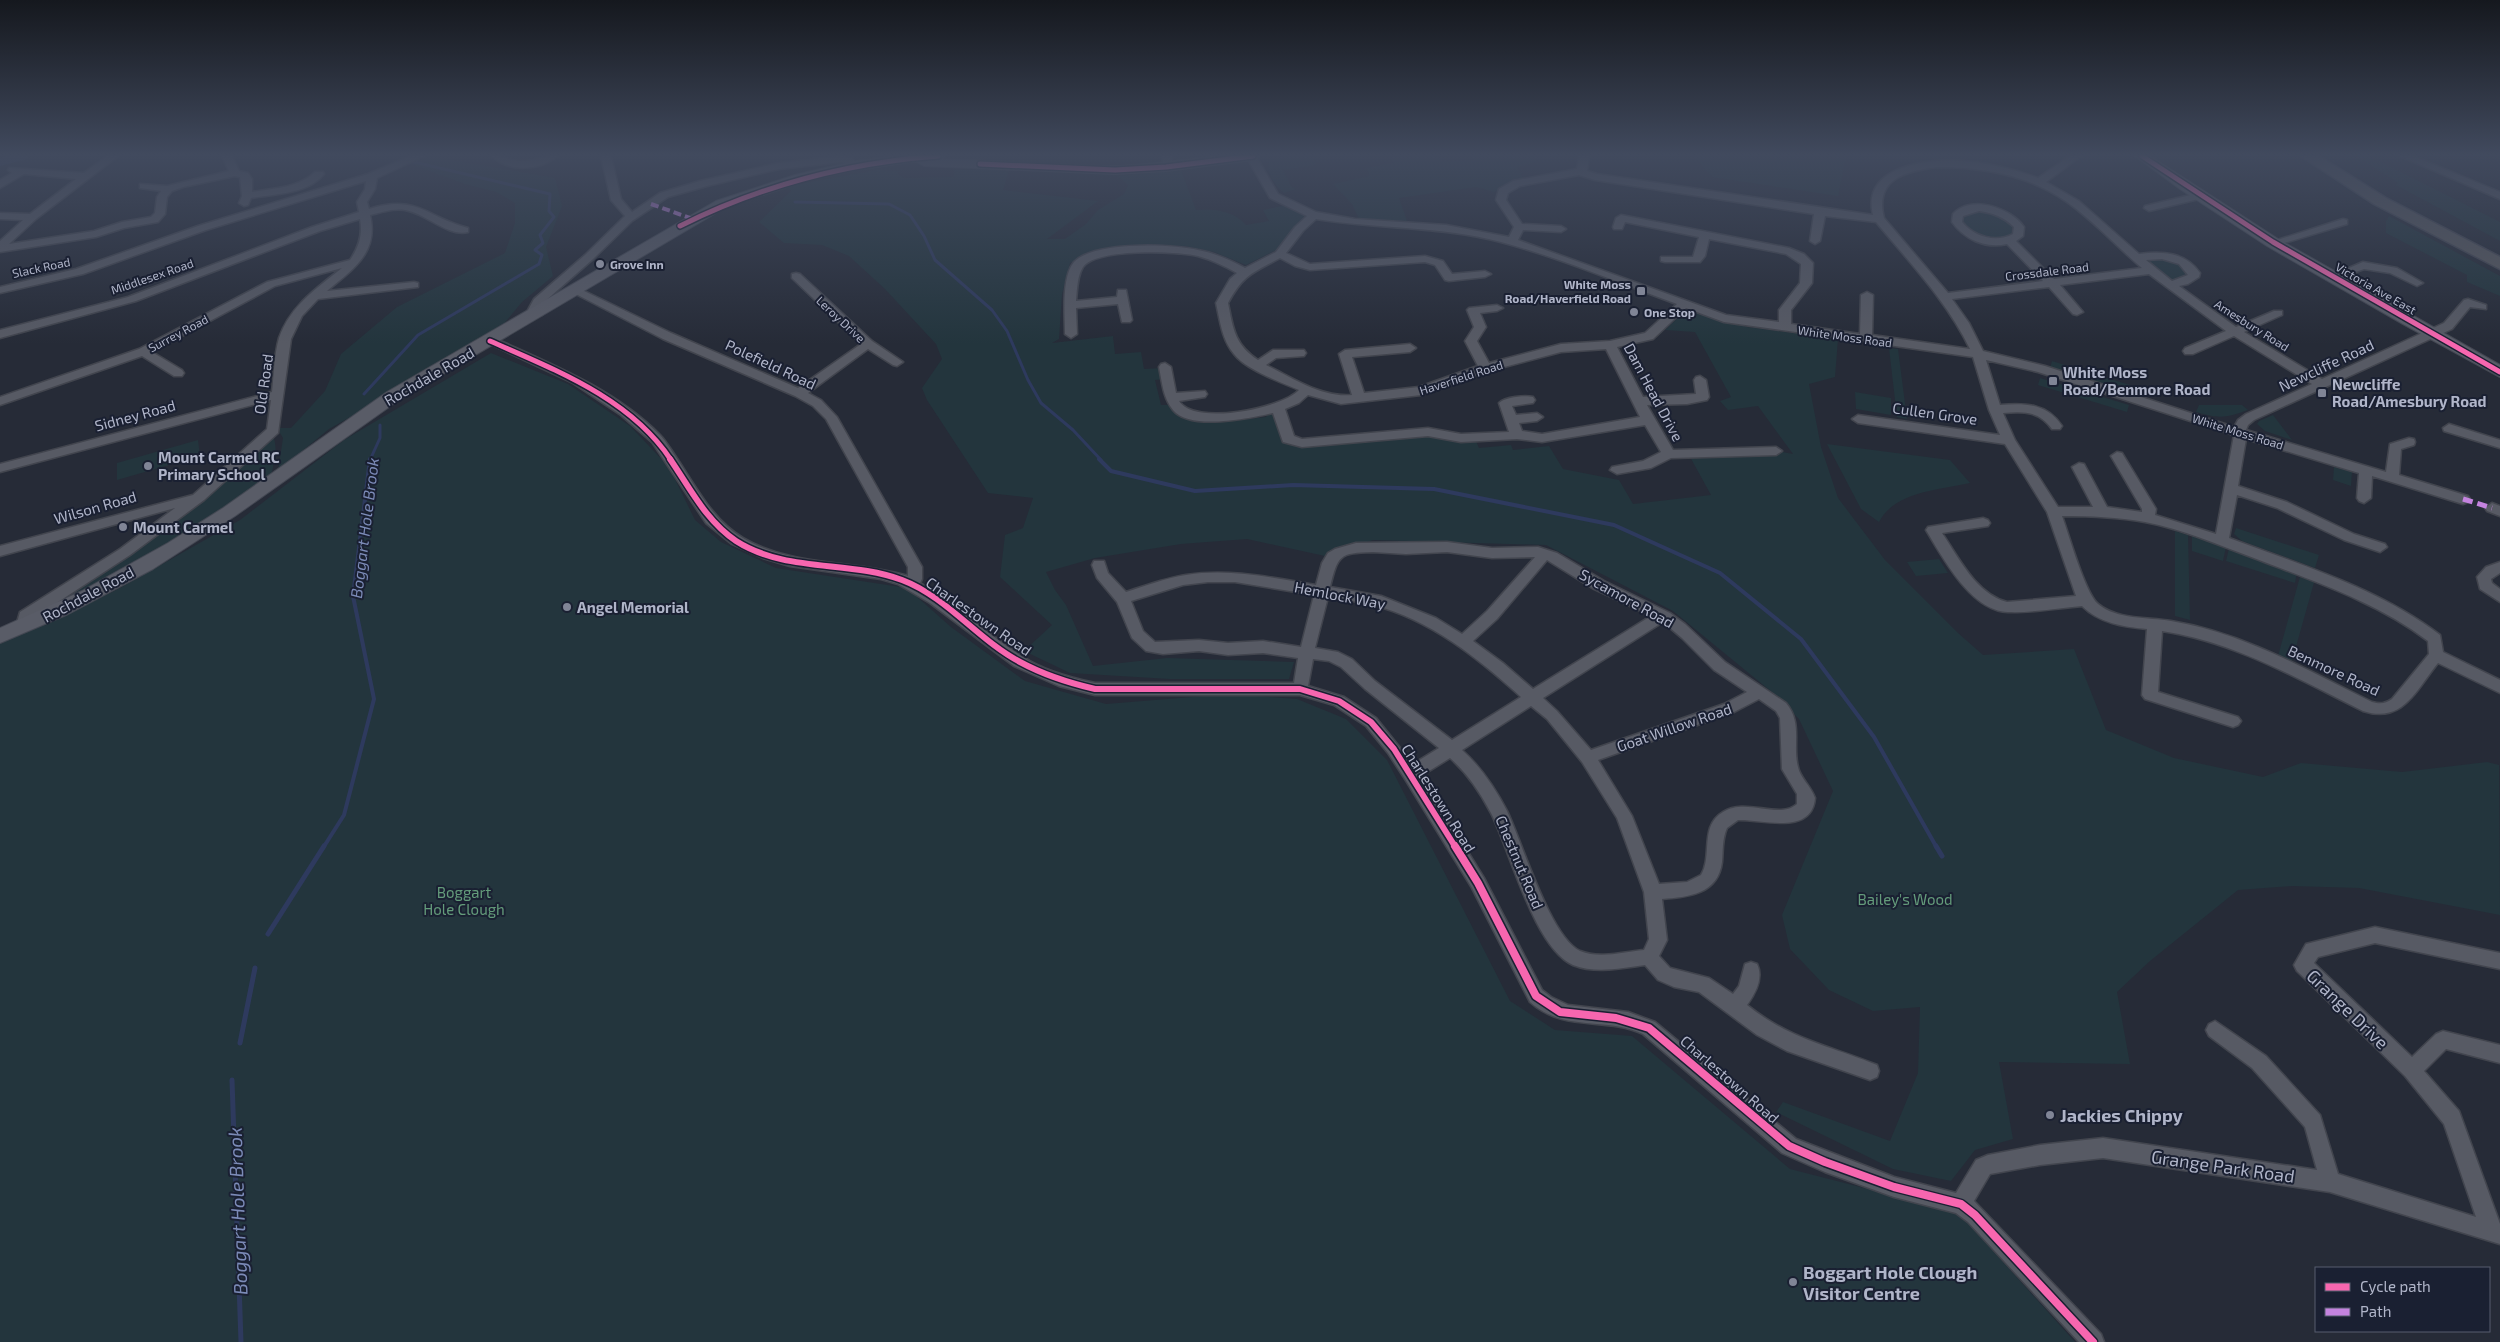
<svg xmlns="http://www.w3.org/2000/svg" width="2500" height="1342" font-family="'Exo 2',sans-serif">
<rect width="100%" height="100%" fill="#262b37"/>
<path fill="#23353d" d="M428,156L555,178L562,206L546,247L553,276L522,302L502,326L395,392L329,429L278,471L283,438L277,428H291L325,391L341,354L397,307L505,253L515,223V203L496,192L465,184L411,164Z
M1283,156H1311L1316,165L1283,170L1292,188L1296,189L1284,193C1275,185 1264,172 1270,159Z
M1400,156H1436L1443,162L1473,160L1471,156H1537L1536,162L1517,167L1524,179L1494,192L1476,187L1399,198L1407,221L1359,219L1352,204L1333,184L1370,176L1367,168L1393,163L1391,157Z
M1694,156H1846L1838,196L1712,177Z
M2356,156H2369L2500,222V241L2396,185L2398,183Z
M955,169L1009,170L1003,190L1098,201L1047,239H1065L1086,224L1098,210L1124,194L1128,185L1118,176L1181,170L1196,210C1214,208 1234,211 1246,225L1269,221L1263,210L1287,205L1310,216L1276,250L1246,265L1214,252L1185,246L1141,245L1105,249L1070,263L1062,294L1059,339L1052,343L1113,336L1115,354L1141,352L1144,369L1163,368L1165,379L1155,380L1161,405H1169L1212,423L1266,417L1269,413H1275L1288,442L1426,433L1475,439L1479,448L1511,445L1513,450L1549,446L1563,469L1619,480L1633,504L1711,495L1689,455L1776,451L1793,454L1758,406L1728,410L1720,401L1731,397L1695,332L1665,330L1685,311H1697L1747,327L1838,339L1835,377L1809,384L1821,447L1838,498L1885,560L1958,633L1983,655L2074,649L2106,730L2174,758L2263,777L2301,763L2402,772L2487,762L2499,765L2500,915L2359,888L2292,886L2238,890L2150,961L2117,992L2130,1064L1999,1062L2013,1139L1975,1150L1951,1181L1893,1169L1776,1112L1783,1102L1890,1141L1918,1073L1920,1007L1873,1011L1829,990L1790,949L1782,915L1833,791L1799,719L1773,693L1673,611L1546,545L1373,540L1325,556L1247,539L1181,544L1095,558L1046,572L1055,590L1066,605L1093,666L1167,658L1294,662L1289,679H1170L1070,673L1024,651L1052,625L1000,577L1005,535L1023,528L1033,498L988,493L927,400L922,388L942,359L936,344L885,289L849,256L822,245L784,243L759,222L791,191L788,186L877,170L900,171L898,174L904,178L953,177Z
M1977,210L1995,212L2017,227L2011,238C1991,239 1976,237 1962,222V216Z
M2389,216L2500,276V296L2467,282V275L2386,233V221Z
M2162,258L2179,262L2188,273L2187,276L2172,280L2148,260Z
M1889,348L1898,349L1907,419L1897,417Z
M491,353L568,384L630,426L669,467L695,520L721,542L776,568L907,588L951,627L1025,681L1106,704L1229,694L1297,699L1346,719L1387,760L1510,1001L1555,1030L1632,1036L1790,1169L1958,1212L2075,1342H0V641L48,624L122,587L240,520L344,440Z
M2052,361L2130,385H2131L2129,391L2050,368Z
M2040,378L2129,405L2127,412L2038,385Z
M1855,392L1891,398V415L1856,409Z
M2199,405H2242L2248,410C2226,418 2219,419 2196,412Z
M2273,415L2292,440L2265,431L2257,424L2259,421Z
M272,434C279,447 274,462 271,476C202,526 125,570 48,607L131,552L198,504Z
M198,440L200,456L117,480V463Z
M1827,444L1950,460L1970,483C1940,490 1895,491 1879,522L1861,509Z
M2334,467L2352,472L2351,486L2333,480Z
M2236,528L2319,555L2315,568L2242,541L2234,534Z
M2175,531L2188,535L2190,620L2175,616Z
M2192,536L2226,547L2223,561L2192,551Z
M2229,548L2297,572L2295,583L2226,561Z
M1939,559L1948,573L1916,576L1907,562Z
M2301,573L2315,579L2292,661L2278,656Z"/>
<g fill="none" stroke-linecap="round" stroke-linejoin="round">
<path stroke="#2e3a5e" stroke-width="3" d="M795,202L889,204L910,215L924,236L935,260L992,310L1007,331L1028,380L1041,403L1073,430L1101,460
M364,394L418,335L539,264L542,255L535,250L543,243L540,235L554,217L549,211L550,194L414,162
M370,460L380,438V425"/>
<path stroke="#2e3a5e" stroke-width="4" d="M1099,459L1111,471L1195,491L1293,485L1434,489L1614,525L1720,573L1801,639L1874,737L1937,848
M323,848L344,815L374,699L353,596L370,459"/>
<path stroke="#2e3a5e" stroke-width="5" d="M1936,846L1942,856
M268,934L324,846
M240,1043L255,968
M232,1080L241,1342"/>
<path fill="#2e3a5e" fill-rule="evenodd" d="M7,156H29L27,159L0,166V158Z"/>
<g stroke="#42454e" stroke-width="3">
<path id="minor" d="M107,156H118L36,219L9,244L94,231L122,222L151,217L155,213L157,197L161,191L140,188V184L167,186L229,171L222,156H232L239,171L248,173L252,179V192C275,188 298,188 315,172H323L324,174C308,194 275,194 251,198L248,205L244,206L239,203L242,196L240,177L235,176L183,187L172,191L167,197L165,214L158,222L124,228L96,237L0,252V241L23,220L0,219V213L30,214L76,179L24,174L0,188V180L12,173L8,170L9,168L84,173Z
M411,156H424L377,178L375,189L367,202L369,209C417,194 426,217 468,228V232C449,237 427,215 409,211C396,207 383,212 370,215C379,253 353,269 327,291L414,282L418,283V287L318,299L302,316L291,339L278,433L204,500L130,555L32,619L28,630H18L16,626L20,612L120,549L175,508L0,556V546L193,495L267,429L271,400L0,472V464L272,392C274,375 274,355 279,338C290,306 317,288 342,268L275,286L152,352L182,370L184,373L182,376H174L142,356L0,405V397L139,349L267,282L350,260C359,247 363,234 360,219L320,231L136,301L0,338V330L128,297L312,227L359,212L357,202L365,189L366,181L206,230L83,274L0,293V287L76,269L198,226L368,174Z
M492,156C503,155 511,162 522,161C535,161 545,155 557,156C541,171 507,172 492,156Z
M601,156H611L621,199L632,212L660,193L700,181L779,163L842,156L852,158L858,166L853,169L842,162L779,169L707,186L668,197L632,221L593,259L543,303L540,309L544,313L542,315H534L528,310L534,299L585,255L625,216L611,200Z
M1162,156H1172V169H1164Z
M1246,156H1256L1278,194L1316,212L1355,219L1446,225L1509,237L1514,227L1496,200L1499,189L1513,181L1577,169L1579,156H1589L1587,171L1597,174L1873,215C1861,166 1928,158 1963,161C1988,163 2014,169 2038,178L2070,156H2081L2046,182L2079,201L2139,254C2163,251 2185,252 2200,273L2199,277L2188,284L2179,286L2236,327L2274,311H2282V315L2244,332L2322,379L2444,323L2464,300L2468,299L2486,305V309L2470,307L2452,329L2254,420L2248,425L2246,430L2386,472L2390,444L2409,438L2414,439L2415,442L2414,445L2401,449L2399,475L2468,496L2470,499L2468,502L2463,504L2372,476L2371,498L2364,503L2359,501L2357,498L2359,473L2246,439L2238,486L2287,502L2354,534L2385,544L2387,547L2380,552L2344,540L2277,508L2237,495L2229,538C2301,565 2378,588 2440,635L2443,652L2500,680V693L2438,663C2416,690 2403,724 2363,711C2298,679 2235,642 2162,631L2158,692L2238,717L2241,721L2238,725L2233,727L2145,699L2142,695L2147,629C2124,627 2099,623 2082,606C2058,608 2032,613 2008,612C1971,611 1943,558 1926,530L1928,527L1983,518L1988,520L1990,523L1988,526L1942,533C1959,558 1976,594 2007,602L2076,596L2047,512L2005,444L1858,423L1852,419L1858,415L2000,435L1989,410L1973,357L1724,322L1686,308L1653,339L1617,347L1643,397L1696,394L1694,380L1696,377L1700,376L1706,380L1709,397L1707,400L1687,404L1647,405L1673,450L1776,447L1782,451L1776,455L1671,458L1651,468L1617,474L1610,470L1612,467L1643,461L1661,452L1645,425L1542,442L1517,439L1461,442L1428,436L1302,447L1283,442L1273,413C1250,418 1190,431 1173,410C1163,398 1162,382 1159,367L1161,364L1165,363L1171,367L1176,393L1205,391L1207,394L1205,397L1179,401C1194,426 1281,409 1299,390C1281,382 1246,370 1234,354C1222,340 1220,321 1216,303L1230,279L1237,273C1225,266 1212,260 1198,256C1177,251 1096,248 1083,267C1077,276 1077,291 1076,301L1117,297L1118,290H1126L1132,320L1130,322H1122L1118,304L1076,308L1077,334L1071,338L1065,334C1065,316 1061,277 1074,262C1094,241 1172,244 1198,250C1215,253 1230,260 1245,268L1276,252L1295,227L1307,216L1270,198ZM1937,167C1983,167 2029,175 2067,202C2094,221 2117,247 2142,268L2054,279L2016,241L2023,236L2024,227C2011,208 1971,194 1953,214L1952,222C1964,239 1985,249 2007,244L2043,281L1948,293L1884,218C1874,179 1906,171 1937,167ZM1579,175L1595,180L1814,214L1810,241L1815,244L1820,241L1825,216L1876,222C1910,263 1947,301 1970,349L1872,335L1873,295L1867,292L1861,295L1860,334L1791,324V310L1812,283L1813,263L1804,254L1789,248L1621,215L1616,218L1613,227L1614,229H1622L1625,222L1699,237L1693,257H1661V261L1665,262H1700L1705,256L1709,239L1786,254L1801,264L1800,283L1779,310V322L1726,315L1518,240L1523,230L1561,232L1566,229L1561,226L1522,224L1506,200L1508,193L1520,186ZM1979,211C1993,213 2004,217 2014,227L2013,234C1996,243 1974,237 1962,222L1963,216ZM1316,219C1377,229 1441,226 1501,242C1561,258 1619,283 1677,304L1645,333L1610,341L1561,344L1489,363L1477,341L1486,327L1480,313L1497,311L1503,308L1497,305L1469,308L1467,310L1474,327L1465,341L1478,366L1419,387L1364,393L1352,357L1410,352L1416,348L1410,344L1345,350L1339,354L1352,395C1322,398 1293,378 1266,365L1276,358L1304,356L1306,353L1304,350H1273L1258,360C1235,345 1233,329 1228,303C1243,275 1252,273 1280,258L1295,266L1310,270L1425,262L1435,265L1445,280L1449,281L1485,277L1491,274L1485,271L1452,274L1443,261L1425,256L1310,264L1286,253L1303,231ZM2162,259L2179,264L2188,275L2172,281L2146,260ZM2149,274L2226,331L2185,348L2183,351L2185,354H2193L2234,336L2312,384L2246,414L2238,420L2234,427L2045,366L1983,351L1969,323L1952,299L2049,287L2073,314L2077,315L2083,312L2060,285ZM1606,349L1640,417L1542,434L1522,431L1519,423L1537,421L1543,417L1537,413L1516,415L1512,406L1533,403L1535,400L1533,397C1525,395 1505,397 1499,403L1509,432L1461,434L1428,428L1302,439L1294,436L1285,409L1299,403L1308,395L1341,404L1421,395L1489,371L1561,352ZM1986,360L2038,372L2234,435L2216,534L2155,515L2156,509L2122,453L2117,452L2111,456L2142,509V512L2107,507L2084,464L2079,463L2072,467L2093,507H2058L2015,440L2003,413C2024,411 2039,411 2052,429H2060L2062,426C2047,403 2025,403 2000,405ZM2062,516C2091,516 2117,517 2145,522C2182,529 2219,545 2254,558C2313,581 2377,602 2428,641L2429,654L2392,699C2385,704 2380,704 2372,702C2307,670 2244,633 2171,621C2148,617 2117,620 2098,604C2085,593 2069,535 2062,516Z
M2400,156H2413L2500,192V199Z
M2199,193L2204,196L2203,198L2149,211L2144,208L2145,206Z
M2343,219L2347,220V224L2274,246L2268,243Z
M2363,262L2397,268L2423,283L2417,286L2390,273L2364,269L2334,280L2328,277Z
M796,273L800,274L872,341L903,362L897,366L893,365L868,349L808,393L821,400L837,417L922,567V579L920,583C956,605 987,634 1023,657C1044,671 1071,678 1095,683H1294L1298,658L1263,653L1228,655L1199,651L1163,654L1146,651L1132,638L1117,602L1097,578L1092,565L1094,561H1104L1108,573L1126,592C1145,586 1166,578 1186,575C1230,568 1273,578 1316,585L1322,563L1328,553L1335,549L1356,543L1447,542L1492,548L1538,547L1557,553L1604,581L1670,613L1685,624L1725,662L1786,703C1803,723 1792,745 1798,767C1800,778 1811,786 1815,798C1812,836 1762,819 1738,820L1727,828C1722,839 1723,851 1722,862C1718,894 1689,897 1662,899L1667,940L1659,956L1670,968L1709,978L1733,994L1739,986L1745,964L1751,962L1757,964C1764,978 1755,994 1747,1005C1791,1040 1827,1045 1877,1065L1879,1071L1877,1077L1870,1080L1787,1051L1757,1035L1699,992L1674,987L1658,980L1645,965C1622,968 1596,974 1573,965C1534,948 1510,850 1491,813C1480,792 1467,773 1450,758L1421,776L1484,878L1542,990L1551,997L1568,1005L1628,1012L1655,1022L1796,1139L1894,1177L1956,1193L1976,1160L1988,1155L2040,1145L2103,1138L2317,1170L2305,1127L2252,1068L2209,1036L2206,1030L2209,1024L2215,1021L2266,1056L2320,1115L2338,1174L2476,1217L2444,1124L2405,1076L2297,971L2294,965L2306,944L2375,927L2500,953V969L2375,943L2318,957L2314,963L2412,1057L2436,1034L2443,1031L2500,1045V1063L2446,1049L2424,1071L2459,1111L2500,1224V1244L2330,1192L2103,1158L2040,1165L1990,1174L1974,1201L2101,1334L2104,1342H2079L1968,1222L1956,1213L1894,1197L1825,1172L1782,1153L1643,1034C1604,1016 1565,1033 1530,1002L1472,888L1405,779L1388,753L1366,726L1334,705L1300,695H1095L1059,686L1014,666L930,603L898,584L881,579L790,566L763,558L732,544L706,523L652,442L621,415L573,383L484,341L486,338H494C553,365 614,389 660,435C666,441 671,450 676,457C695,485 712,520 743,538C792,567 854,560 908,576V567L826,419L813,406L795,396L663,339L570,291L572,289H580L671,333L798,388L861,344L792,278V274ZM1373,552L1406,554L1447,552L1492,558L1535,557L1487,611L1462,634L1436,618L1381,596L1330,587C1338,555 1339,553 1373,552ZM1547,560L1594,589L1651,616L1533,689L1503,663L1473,641L1497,619ZM1208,582H1235L1314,595L1301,647L1263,641L1228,643L1199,640L1155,642L1143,631L1131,601L1183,585ZM1328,597C1343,600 1358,601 1373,605C1430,619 1479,659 1521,697L1452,740L1375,681L1352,659L1338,652L1315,648ZM1663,622L1682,638L1714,670L1747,692L1724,704L1591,750L1557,711L1543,698ZM1313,659L1329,661L1341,667L1365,689L1439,748L1413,764L1376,718L1344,697L1308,686ZM1759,699L1776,711L1780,718L1782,769L1797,794V804C1779,820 1746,797 1723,812C1699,826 1713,856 1701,875L1687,882L1659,884L1632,816L1598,760L1734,712ZM1531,706L1547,719L1582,762L1617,818L1644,892L1649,939L1644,950C1624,952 1599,959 1580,951C1550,937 1522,842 1507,811C1495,788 1481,767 1462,750Z
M2449,424L2500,440V448L2444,431L2443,428Z
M2492,503L2500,506V516L2487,511L2485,508Z
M2500,562V573L2491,579L2492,583L2500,589V602L2480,589L2477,577L2486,567Z"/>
</g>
<g stroke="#444853" stroke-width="2">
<path id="major" d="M895,156H945L943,159C1000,161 1058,166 1115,166C1163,165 1212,152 1260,156L1253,160L1166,171L1115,174L924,166L917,162H910L855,170L805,181L726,207L399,400L235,516L153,569L66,615L0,643V628L82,591L168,543L223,508L387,392L716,201L795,175L855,161Z
M2135,156H2150L2278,239L2500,365V377L2403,324L2267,246L2180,189Z"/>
</g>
<g stroke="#444752" stroke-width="3">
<path id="highway" d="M2301,156H2319L2386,198L2500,257V269L2374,204Z"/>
</g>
<use href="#minor" fill="#575a64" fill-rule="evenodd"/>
<use href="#major" fill="#595c67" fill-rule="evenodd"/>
<use href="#highway" fill="#58595e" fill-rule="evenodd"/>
<path stroke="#c483df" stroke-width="4" stroke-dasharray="8 4" stroke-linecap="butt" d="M651,204L693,219"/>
<path stroke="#c483df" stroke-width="5" stroke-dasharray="10 5" stroke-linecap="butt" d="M2463,499L2492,508"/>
<g stroke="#1a2032" stroke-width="8">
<path id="cycleway-far2" d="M2142,156L2273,242L2500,372
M980,164L1115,170L1166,167L1253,156
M680,226C762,185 846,163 938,156
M490,341C555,370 630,398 671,460"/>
</g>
<g stroke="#1a2032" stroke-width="9">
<path id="cycleway-far1" d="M670,459C690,488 706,521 736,541C786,573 849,560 902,580C947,597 978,640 1020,662C1044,675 1069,683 1095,689H1300L1339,701L1371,722L1394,749L1456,848"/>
</g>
<g stroke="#1a2032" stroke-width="11">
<path id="cycleway" d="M1455,846L1478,883L1536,996L1560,1012L1616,1018L1649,1028L1789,1146L1825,1162L1894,1187L1961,1204L1975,1215L2093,1342"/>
</g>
<use href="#cycleway-far2" stroke="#f766af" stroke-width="5"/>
<use href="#cycleway-far1" stroke="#f766af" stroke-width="6"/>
<use href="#cycleway" stroke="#f766af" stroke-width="8"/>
</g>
<linearGradient id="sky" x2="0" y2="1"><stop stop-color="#15181e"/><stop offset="0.45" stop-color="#414a5e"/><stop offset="1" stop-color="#414a5e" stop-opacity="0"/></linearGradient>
<rect width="2500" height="344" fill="url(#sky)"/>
<g fill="#808596" stroke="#1a2032" stroke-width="2">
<circle cx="600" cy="264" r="5"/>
<rect x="1636" y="286" width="10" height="10" rx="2.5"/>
<circle cx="1634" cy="312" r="5"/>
<rect x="2048" y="376" width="10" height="10" rx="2.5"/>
<rect x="2317" y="388" width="10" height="10" rx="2.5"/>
<circle cx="148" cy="466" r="5"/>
<circle cx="123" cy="527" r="5"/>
<circle cx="567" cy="607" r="5"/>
<circle cx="2050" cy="1115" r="5"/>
<circle cx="1793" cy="1282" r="5"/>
</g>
<g text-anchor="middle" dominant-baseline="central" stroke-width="4" stroke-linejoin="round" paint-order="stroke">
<g font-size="12" font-weight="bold" fill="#b0b5c9" stroke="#1a2032" text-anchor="start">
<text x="610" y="264">Grove Inn</text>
<text x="1631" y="284" text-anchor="end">White Moss<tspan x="1631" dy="14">Road/Haverfield Road</tspan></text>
<text x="1644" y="312">One Stop</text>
</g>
<g font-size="12" fill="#b0b5c9" stroke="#1a2032">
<text transform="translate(41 267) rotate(-12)">Slack Road</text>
<text transform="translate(2047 271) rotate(-7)">Crossdale Road</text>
<text transform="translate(152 276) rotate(-19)">Middlesex Road</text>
<text transform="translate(2376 288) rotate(30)">Victoria Ave East</text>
<text transform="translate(841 319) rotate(43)">Leroy Drive</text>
<text transform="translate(2252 325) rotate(32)">Amesbury Road</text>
<text transform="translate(178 333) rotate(-28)">Surrey Road</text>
<text transform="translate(1845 336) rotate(8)">White Moss Road</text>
<text transform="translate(1461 377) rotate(-18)">Haverfield Road</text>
<text transform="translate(2238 431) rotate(17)">White Moss Road</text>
</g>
<g font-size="15" fill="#b0b5c9" stroke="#1a2032">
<text transform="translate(771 364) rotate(25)">Polefield Road</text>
<text transform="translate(2326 365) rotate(-25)">Newcliffe Road</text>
<text transform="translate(429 376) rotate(-30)">Rochdale Road</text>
<text transform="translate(263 384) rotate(-82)">Old Road</text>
<text transform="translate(1654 392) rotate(62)">Dam Head Drive</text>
<text transform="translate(1935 413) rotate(8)">Cullen Grove</text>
<text transform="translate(135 415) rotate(-15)">Sidney Road</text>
<text transform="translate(95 507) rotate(-16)">Wilson Road</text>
<text transform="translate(88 594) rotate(-28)">Rochdale Road</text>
<text transform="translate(1340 595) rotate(11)">Hemlock Way</text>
<text transform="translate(1627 598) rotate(29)">Sycamore Road</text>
<text transform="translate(979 616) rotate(35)">Charlestown Road</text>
<text transform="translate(2334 670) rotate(25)">Benmore Road</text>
<text transform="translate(1674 727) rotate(-19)">Goat Willow Road</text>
<text transform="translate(1439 798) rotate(58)">Charlestown Road</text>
<text transform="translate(1520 862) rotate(67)">Chestnut Road</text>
<text transform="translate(1730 1079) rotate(41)">Charlestown Road</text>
</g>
<g font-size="15" font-weight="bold" fill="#b0b5c9" stroke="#1a2032" text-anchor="start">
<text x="2063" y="372">White Moss<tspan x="2063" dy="17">Road/Benmore Road</tspan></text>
<text x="2332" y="384">Newcliffe<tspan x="2332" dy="17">Road/Amesbury Road</tspan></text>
<text x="158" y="457">Mount Carmel RC<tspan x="158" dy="17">Primary School</tspan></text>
<text x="133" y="527">Mount Carmel</text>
<text x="577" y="607">Angel Memorial</text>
</g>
<g font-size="15" fill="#649c7b" stroke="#1a2032">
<text x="464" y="892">Boggart<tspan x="464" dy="17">Hole Clough</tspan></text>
<text x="1905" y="899">Bailey's Wood</text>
</g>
<g font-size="16" font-style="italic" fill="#7c8bb8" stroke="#1a2032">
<text transform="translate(364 528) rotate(-83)">Boggart Hole Brook</text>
</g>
<g font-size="18" fill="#b0b5c9" stroke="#1a2032">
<text transform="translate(2348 1009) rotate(44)">Grange Drive</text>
<text transform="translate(2223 1166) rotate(8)">Grange Park Road</text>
</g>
<g font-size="18" font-weight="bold" fill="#b0b5c9" stroke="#1a2032" text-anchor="start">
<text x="2060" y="1115">Jackies Chippy</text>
<text x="1803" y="1272">Boggart Hole Clough<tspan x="1803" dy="21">Visitor Centre</tspan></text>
</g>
<g font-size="19" font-style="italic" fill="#7c8bb8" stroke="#1a2032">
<text transform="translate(237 1211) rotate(-92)">Boggart Hole Brook</text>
</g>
</g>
<rect x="2315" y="1267" width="175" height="65" fill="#1a2032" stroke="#565c6e"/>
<rect x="2325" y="1283" width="25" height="8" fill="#f766af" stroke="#565c6e"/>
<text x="2360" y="1292" font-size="15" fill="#b0b5c9">Cycle path</text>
<rect x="2325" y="1308" width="25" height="8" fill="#c483df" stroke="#565c6e"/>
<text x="2360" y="1317" font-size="15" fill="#b0b5c9">Path</text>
</svg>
